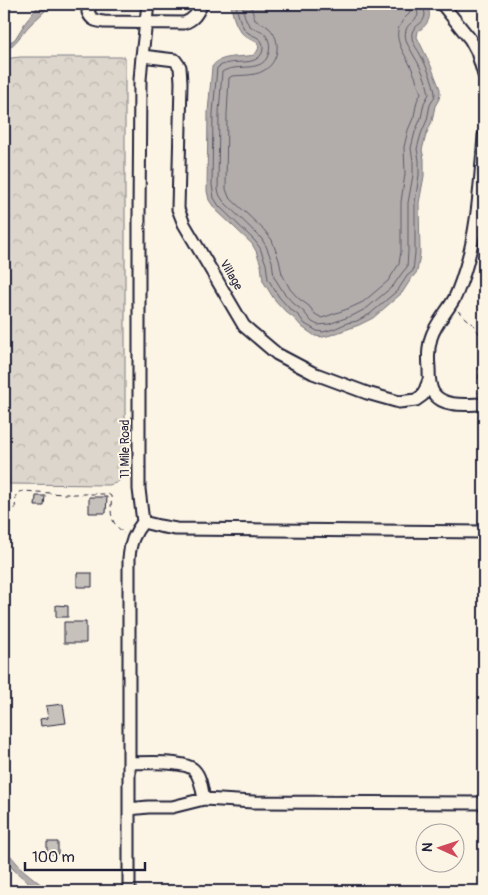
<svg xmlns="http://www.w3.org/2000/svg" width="488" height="895" font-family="Pangolin,sans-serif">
<defs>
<pattern id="forest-crowns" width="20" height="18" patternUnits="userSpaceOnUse" patternTransform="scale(1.25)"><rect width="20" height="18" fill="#dcd6cc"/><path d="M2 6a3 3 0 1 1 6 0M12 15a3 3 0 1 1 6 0" fill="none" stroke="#bcb7b0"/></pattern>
</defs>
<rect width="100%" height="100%" fill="#fcf5e5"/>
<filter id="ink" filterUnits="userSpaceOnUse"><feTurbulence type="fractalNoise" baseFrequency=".02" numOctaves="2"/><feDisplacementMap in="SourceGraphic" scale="10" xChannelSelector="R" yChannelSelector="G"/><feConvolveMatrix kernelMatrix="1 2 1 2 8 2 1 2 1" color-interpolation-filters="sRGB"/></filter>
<g filter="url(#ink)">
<path fill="url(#forest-crowns)" stroke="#7f7c84" d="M20,57H125V472C122,480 118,483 109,485L9,484L4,479V59Z"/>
<path fill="#b2adab" stroke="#78757e" d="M40,4H51C45,12 37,18 30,25C21,34 16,45 4,51V46L15,39L25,23Z
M231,4H426C433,14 429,25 418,31L417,37L431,66L440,89V94L439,99L435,106L432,121L426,135L422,150L424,159V176L419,203L420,254L417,272L411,279L402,293L373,318L359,325L331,335L323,337L315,336L302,327L295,319L286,312L274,299L263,281L261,265L256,251L252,244L215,209L209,200L207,191L208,112L212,67C220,54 241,58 254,55C257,52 260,48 258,44C256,40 251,40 248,38C237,32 232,16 231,4Z
M4,848L22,869L49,891H40L24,879L13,869L4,856Z"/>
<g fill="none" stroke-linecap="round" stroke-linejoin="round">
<path stroke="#5c5a68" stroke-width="1" d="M236,4C237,12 240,23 245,30C251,37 264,36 263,48C263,52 261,56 258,58C248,66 229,58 217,68L213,113L212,185L214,198L219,206L255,241L260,248L266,264L268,279L279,297L289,308L299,316L305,324L317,331L323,332L334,329L347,323L357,321L370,314L398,290L407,276L413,271L415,253V203L419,175V160L417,149L421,134L427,120L430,105L434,98L435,94C434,81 426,66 420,54C417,48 412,43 412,37C410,25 424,26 425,15C425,11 423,8 422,4
M242,4C243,10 245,21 250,26C253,29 257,29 261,31C268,35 271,44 269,52C264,75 237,62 222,72L219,113L218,190L220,196L224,202L261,238L266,246L272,261L274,277L284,293L293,303L303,311L312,322L318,325L329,324L354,315L367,308L393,286L402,273L407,267L408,252V203L413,175V161L411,148L415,132L421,118L424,103L429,94C427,82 421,67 414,56C410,48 403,40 406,30C408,23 415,22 418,15L416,4
M250,4L255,20C259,23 265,24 269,28C282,40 279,63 263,71C254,76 242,75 232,76L229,78L227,114L226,189L229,197L265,231L272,240L279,260L282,274L290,289L298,298L309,306L315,314L322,318L350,308L363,302L388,281L399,264L401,251V202L405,174L404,147L408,130L414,116L417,101L421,93C417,82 413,69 407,59C396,40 392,29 410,13L409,4"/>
</g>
<path fill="#c6c1bb" stroke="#22223b" d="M36,496H45L44,506H35Z
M89,497H107L106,513H89Z
M77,573H92V587H77Z
M56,605L68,606V617H56Z
M64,622H86V643H64Z
M63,704L66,723L41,726L40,719L48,718L46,706Z
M47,842H58V854H47Z"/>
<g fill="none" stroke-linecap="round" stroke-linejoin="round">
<g stroke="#22223b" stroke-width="15">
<path id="minor" d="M91,4L88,12C91,20 96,21 104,22L184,23C195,19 197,13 202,4
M442,4L470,39L477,52L484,75
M4,6L5,4
M142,56L175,60L180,67L181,82L178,209L184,224L244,326L277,354L313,373L367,393L399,402L416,400L423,395L429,380
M484,136C480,184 478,235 461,282C459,287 457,294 454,299C447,312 435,324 431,338C428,348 428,358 429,368C429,377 429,387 434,394C445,408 468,404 484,404
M143,522L159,526L176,529L484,532
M129,763C143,763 185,760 194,770C201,777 202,790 204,799
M129,809L148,807H172L204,799L253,802L484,803
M129,891V558C130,543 134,533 143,522L139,489V217L140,80L142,56L148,4"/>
</g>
<path stroke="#22223b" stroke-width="1" stroke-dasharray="5 4" stroke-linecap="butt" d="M458,311L474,325L480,335L478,393
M15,509L16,495L19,492L24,491L63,494H108L111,496C112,503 110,510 112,517C113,524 120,529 124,534"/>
<use href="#minor" stroke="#fcf5e5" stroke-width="11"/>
</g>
</g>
<g text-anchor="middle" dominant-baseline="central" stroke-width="4" stroke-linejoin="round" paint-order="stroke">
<g font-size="12" fill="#22223b" stroke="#fcf5e5">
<text transform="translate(231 275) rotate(60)">Village</text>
<text transform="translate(125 449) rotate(-90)">11 Mile Road</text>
</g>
</g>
<rect width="488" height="895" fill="none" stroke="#fcf5e5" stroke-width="20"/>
<rect x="10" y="10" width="468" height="875" fill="none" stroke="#22223b" stroke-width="2" filter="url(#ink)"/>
<g transform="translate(440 848) rotate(273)"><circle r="24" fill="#fcf5e5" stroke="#a5a1a1"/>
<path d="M0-4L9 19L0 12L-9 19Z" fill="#d1495b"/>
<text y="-8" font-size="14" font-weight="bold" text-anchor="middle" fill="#22223b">N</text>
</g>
<path d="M25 862v8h120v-8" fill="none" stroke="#22223b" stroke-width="2.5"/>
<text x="32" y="862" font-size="15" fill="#22223b" stroke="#fcf5e5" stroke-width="4" paint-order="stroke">100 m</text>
</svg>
